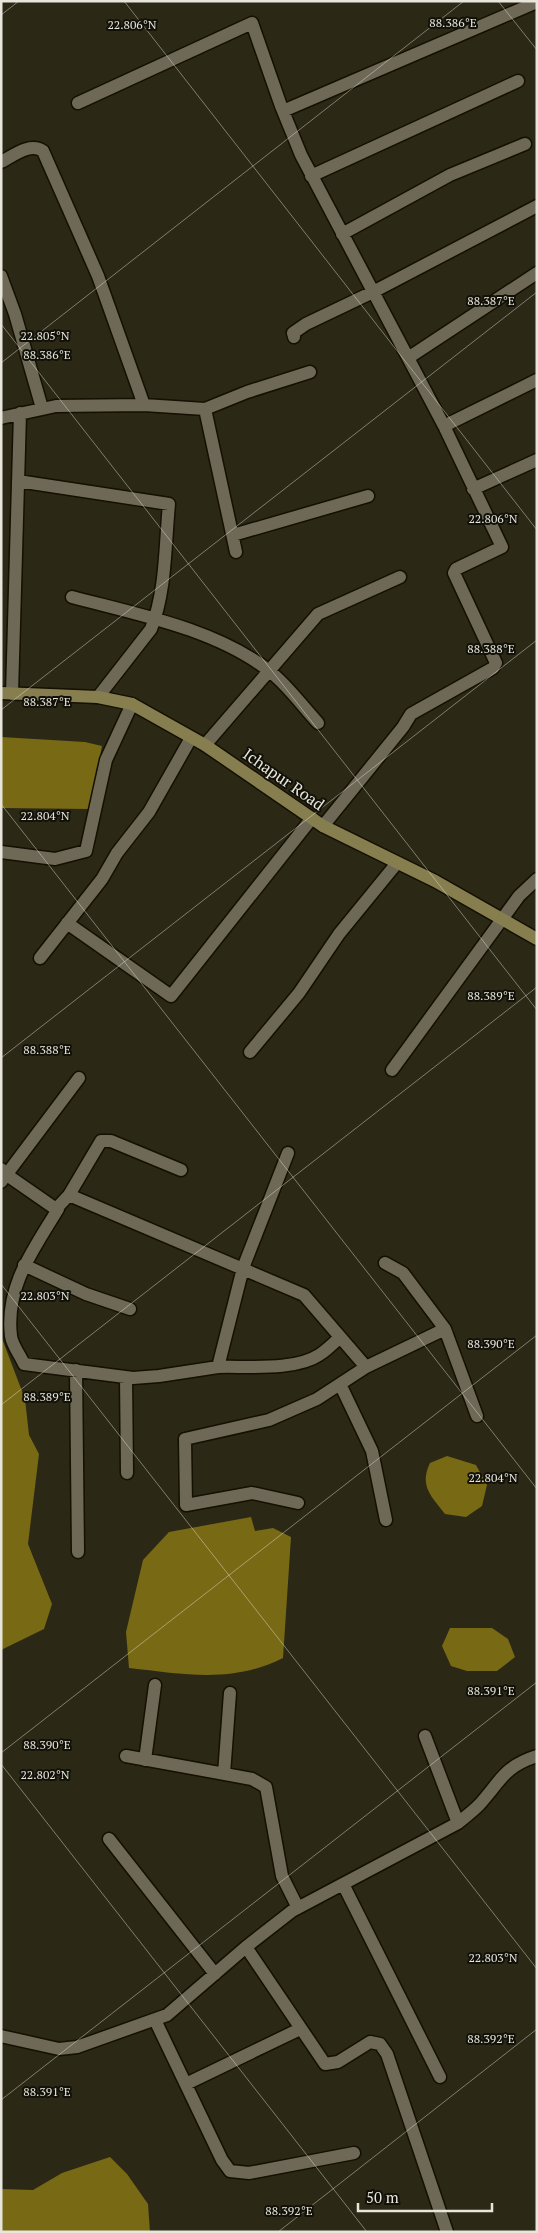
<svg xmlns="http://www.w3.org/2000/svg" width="538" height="2233" font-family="'PT Serif',serif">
<rect width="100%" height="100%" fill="#2b2816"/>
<path fill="#786915" d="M1,737L85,742L102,746L90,809L1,808Z
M1,1336L25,1399L29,1435L39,1454L28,1544L52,1604L44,1629L1,1650Z
M447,1456L476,1465L487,1485L482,1506L466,1517L445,1514C431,1496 419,1486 430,1463Z
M251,1517L255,1531L273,1528L291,1537L283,1658C231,1684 184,1674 129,1668L126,1632L143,1560L169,1532Z
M450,1628H492L508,1639L515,1657L497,1671H467L451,1666L442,1646Z
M110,2157L127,2174L148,2204L150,2232H1V2189L33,2190L62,2173Z"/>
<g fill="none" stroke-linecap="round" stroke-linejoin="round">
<g stroke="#141002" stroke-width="15">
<path id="street" d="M78,103L252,23L281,106L301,155L444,426L502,547L456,569L454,573L496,663L493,668L411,714L403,727L323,826
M283,111L537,2
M1,162C13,156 30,142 43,151L98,276L144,405
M311,176L518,81
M342,234L450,175L525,144
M1,276L15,314L42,408
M294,337L293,333L306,324L373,292L537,206
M408,358L537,273
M205,409L236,552
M1,418L56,406L144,405L205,409L247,392L310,372
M444,426L537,380
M18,481L169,504C165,545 166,592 151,629L98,697
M473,489L537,460
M233,535L368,496
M72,597C136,614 215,629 268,670C287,684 302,706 318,723
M12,694L20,413
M205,745L318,614L400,577
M1,852L55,859L86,851L106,760L132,704
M67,923L171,996L312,818
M40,958L102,879L117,853L149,812L191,738
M250,1052L299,993L339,934L397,863
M392,1070L519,896L537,879
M1,1169L7,1175L56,1209L69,1195L101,1141H111L181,1170
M1,1182L79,1078
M69,1195L304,1295L366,1367
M58,1209C34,1249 5,1286 11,1336C12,1345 20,1355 24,1364L133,1378L159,1376L218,1367L243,1268L288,1153
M24,1265L86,1294L130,1309
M445,1329L477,1416
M218,1367C246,1366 295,1371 319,1355C327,1350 334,1343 340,1337
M76,1370L78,1552
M126,1377L127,1473
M340,1384L372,1451L386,1520
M298,1503L252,1493L186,1505L185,1439L269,1420L317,1399L366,1367L445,1329L403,1273L385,1263
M425,1736L458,1823
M126,1756L252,1779L266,1787L282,1876L298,1908
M145,1760L155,1685
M224,1774L230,1693
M109,1839L215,1974
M343,1884L440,2077
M246,1947L325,2064L338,2062L370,2042L380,2044L387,2054L447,2232
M155,2020L222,2160L230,2171L249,2173L354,2153
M1,2036L59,2049L77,2047L167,2015L246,1947L292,1911L458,1823C465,1817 472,1812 479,1805C501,1781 503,1767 537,1756
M186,2084L300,2029"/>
</g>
<g stroke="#141002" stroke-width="15">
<path id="secondary" d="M1,693L98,697L132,704L205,745L323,826L435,881L537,939"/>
</g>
<use href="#street" stroke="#6d6956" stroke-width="12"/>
<use href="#secondary" stroke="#877e50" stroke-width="12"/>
</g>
<path fill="none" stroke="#e8e6db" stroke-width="1" stroke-opacity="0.45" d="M124,1L537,530M498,1L537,50M1,15L19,1M1,324L537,1010M1,363L464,1M1,710L537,292M1,804L537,1489M1,1058L537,640M1,1284L537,1969M1,1405L537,987M1,1753L537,1335M1,1764L367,2232M1,2100L537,1682M278,2232L537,2029"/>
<g text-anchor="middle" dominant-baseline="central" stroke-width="4" stroke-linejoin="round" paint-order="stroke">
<g font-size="16" fill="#e8e6db" stroke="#121109">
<text transform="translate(284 779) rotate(35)">Ichapur Road</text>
</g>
</g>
<g font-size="12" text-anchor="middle" fill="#e8e6db" stroke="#121109" stroke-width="4" stroke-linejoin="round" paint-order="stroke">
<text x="453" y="27">88.386°E</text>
<text x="132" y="29">22.806°N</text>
<text x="491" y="305">88.387°E</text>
<text x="45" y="340">22.805°N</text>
<text x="47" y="359">88.386°E</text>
<text x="493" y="523">22.806°N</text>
<text x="491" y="653">88.388°E</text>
<text x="47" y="706">88.387°E</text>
<text x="45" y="820">22.804°N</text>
<text x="491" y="1000">88.389°E</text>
<text x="47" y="1054">88.388°E</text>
<text x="45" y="1300">22.803°N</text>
<text x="491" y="1348">88.390°E</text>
<text x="47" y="1401">88.389°E</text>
<text x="493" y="1482">22.804°N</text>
<text x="491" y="1695">88.391°E</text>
<text x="47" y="1749">88.390°E</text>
<text x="45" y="1779">22.802°N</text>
<text x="493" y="1962">22.803°N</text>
<text x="491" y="2043">88.392°E</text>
<text x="47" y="2096">88.391°E</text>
<text x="289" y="2215">88.392°E</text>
</g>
<rect width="538" height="2233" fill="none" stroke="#e8e6db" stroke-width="5"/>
<path d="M358 2203v8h134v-8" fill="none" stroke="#e8e6db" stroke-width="2.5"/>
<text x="366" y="2203" font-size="15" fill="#e8e6db" stroke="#121109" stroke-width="4" paint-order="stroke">50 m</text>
</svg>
